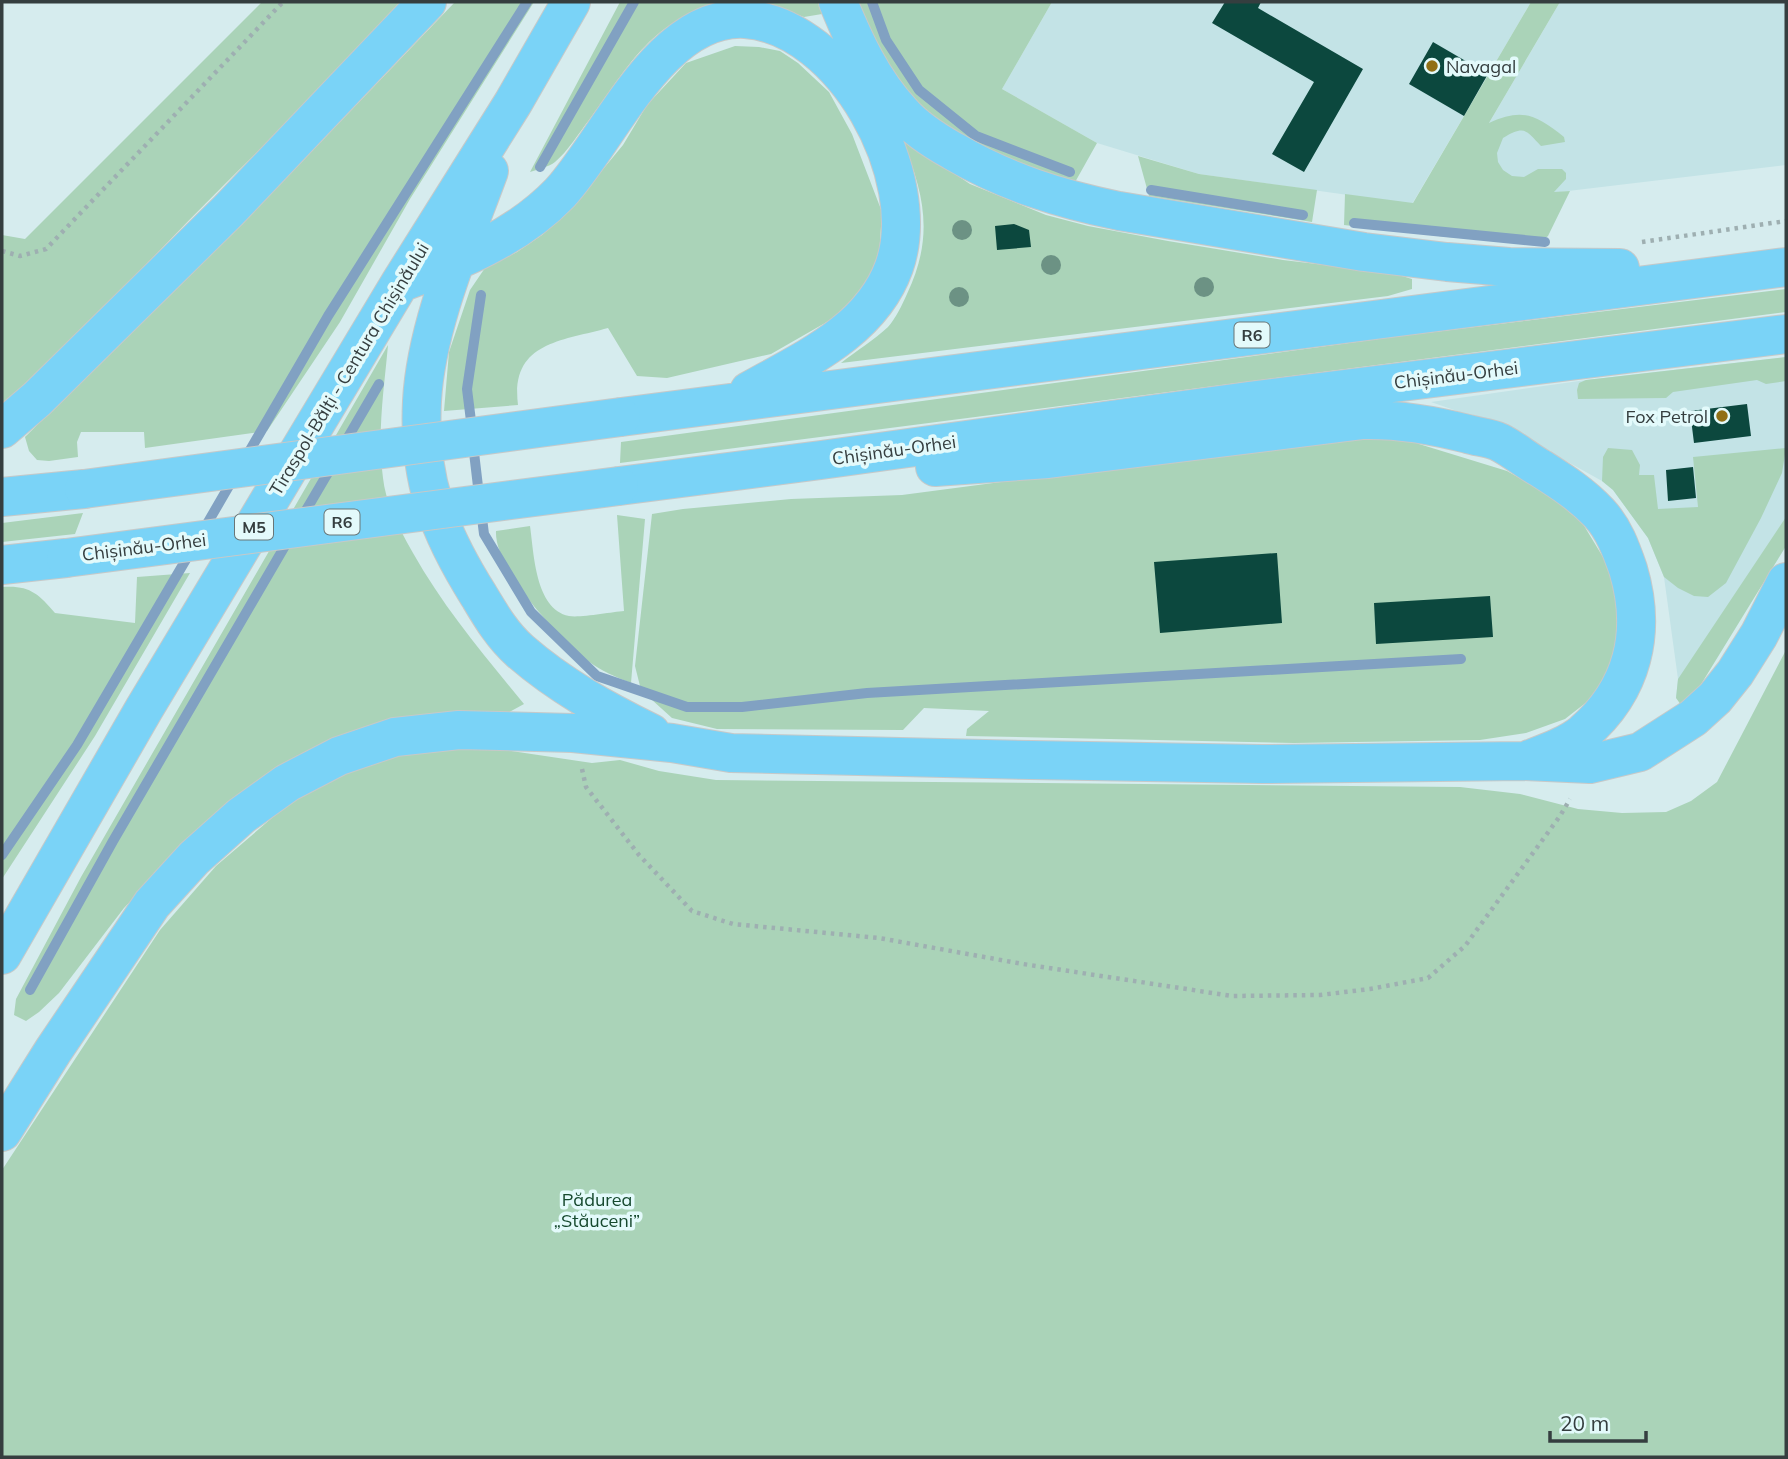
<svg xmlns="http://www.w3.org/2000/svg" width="1788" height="1459" font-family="Mulish,sans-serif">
<rect width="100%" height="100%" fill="#d6ecee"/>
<path fill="#c3e3e6" d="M1052,2H1531L1412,204L1199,174L1097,143L1002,89Z
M1560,2H1786V165L1509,198L1478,142Z
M1786,357V546L1714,661L1676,698L1678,679L1664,577L1648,538L1613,490L1602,481L1509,429L1431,402L1586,380Z"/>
<path fill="#aad3b8" d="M262,2H406C347,65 284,125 222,187C148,261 77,338 2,411V235L25,239Z
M455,2H534L410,199L340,322L267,431L145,448L144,432H81L77,442L78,457L49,461L37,460L29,451L25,437L291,173Z
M620,2H727C652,18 631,63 589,120C579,133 568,151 555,162C549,167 538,169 530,172Z
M763,2H818L822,14L804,17Z
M854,2H1052L1002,89L1097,143L1074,184L1043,176L971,142L921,107L876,52Z
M1531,2H1560L1489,123C1522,108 1535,114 1564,137L1565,142L1541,146C1526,130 1525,125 1503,138L1497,153L1498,162L1503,170L1512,176L1524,177L1538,169H1562L1566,173V179L1554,192L1570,191L1548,236L1539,243L1447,237L1344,225L1345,194L1413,203Z
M735,46L759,47L780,51L798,63L829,92L852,134L882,212L879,256L867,281L839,315L771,354L667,378L637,376L608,328C562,341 510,342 518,405L444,411L449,352L470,290L485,268L517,252L542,235L571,208L623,145L647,105L686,63Z
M902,139L970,184L1046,215L1088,226L1168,241L1283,260L1392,273L1412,279V289L1388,296L841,363C856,351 874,340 888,327C896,318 902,305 907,294C934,237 925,196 902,139Z
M1138,156L1199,174L1317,190L1312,222L1149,196Z
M1786,289V312L620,463L621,442L1393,337Z
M388,345C384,390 377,433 383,478C386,505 400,530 413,553C444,608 484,655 524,704L495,720H435L176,853L124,908L59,993L39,1012L26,1021L14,1015L16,999L81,877Z
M1786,357V381L1766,384L1757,380L1673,392L1666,398L1578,399L1577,390L1579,383L1586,380Z
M1411,436L1419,444L1507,471L1551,496L1583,524L1615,577L1621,601L1616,657L1597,694L1565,719L1526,733L1480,740L1294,743L966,736L967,729L989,711L924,708L903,730L717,729L672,718L641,690L635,666L652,514L683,509L791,499L902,495L1330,439Z
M1608,448L1632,450L1640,465L1639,475H1654L1658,509L1698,507L1693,457L1786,448L1782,473L1761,518L1726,583L1708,597L1694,596L1678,588L1664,577L1648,538L1613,490L1602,481L1603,457Z
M83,513L75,534L2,542V523Z
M617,515L645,519L631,683C616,677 601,671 588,661C559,638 494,569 496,531L530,526C534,553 535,609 569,616C580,618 611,612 624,611Z
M1786,517V546L1692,699L1681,705L1676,698L1678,679Z
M190,573L95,736L2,879V587C29,585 38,593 55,613L135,623L137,577Z
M1786,650V1457H2V1170L160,930L216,866L287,805L348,766L429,750L477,746L592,763L620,760L659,771L716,780L1460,787L1520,794L1578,809L1622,813L1666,812L1691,801L1717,782Z"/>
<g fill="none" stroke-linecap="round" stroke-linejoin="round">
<path stroke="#81a1c2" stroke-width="10" d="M872,2L886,40L919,90L976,136L1070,172
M540,167L634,2
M1151,190L1303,215
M1354,223L1545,242
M472,429L467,389L481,295
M344,444L379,384
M473,444L479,495
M246,457L328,316L527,2
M481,510L484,534L531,612L597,676L687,707H742L867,693L1461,659
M302,517L332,466
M204,529L233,479
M2,855L77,745L191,551
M30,990L113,841L289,539"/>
</g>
<path fill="#0c483e" d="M1225,2H1261L1258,8L1363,69L1304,172L1272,154L1314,82L1212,23Z
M1433,42L1488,74L1464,116L1409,84Z
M1014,224L1029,230L1031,247L997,250L995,226Z
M1747,404L1751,436L1694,443L1690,411Z
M1693,467L1696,498L1668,501L1666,470Z
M1277,553L1282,623L1160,633L1154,562Z
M1490,596L1493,637L1376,644L1374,603Z"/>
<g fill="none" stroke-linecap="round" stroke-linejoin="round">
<g stroke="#c6c9c9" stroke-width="40">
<path id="highway" d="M838,2C854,41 872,81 902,113C916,129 935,141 953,151C1006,182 1060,199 1119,211L1364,252L1447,262L1509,267L1620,268
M489,171C463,242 426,326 422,401C418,479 438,531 479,596C491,616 502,635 520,651C559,685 604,710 651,733
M400,283C457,262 517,238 560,193C609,140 660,14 745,19C843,26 926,177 894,267C871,331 804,360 749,391
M621,417L1786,267
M2,429L37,399L229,210L427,2
M935,467L1048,459L1363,420C1400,419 1433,425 1468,434C1478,437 1490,438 1499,442C1513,449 1526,460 1540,468C1562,482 1581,494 1599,513C1614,529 1621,549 1628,569C1647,632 1633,690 1583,733C1568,745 1548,752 1530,759
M619,486L821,460L1249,401L1786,334
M2,497L84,489
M2,565L66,558
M2,955L144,709L400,283L513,103L571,2
M2,1132L53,1051L152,904L194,858L241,816L287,783L339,756L395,737L459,730L573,733L672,743L731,753L1031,760L1262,764L1523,761L1590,764L1640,752L1693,718L1715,698L1735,673L1759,635L1786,582"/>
</g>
<path stroke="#9eafb1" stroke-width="4.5" stroke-dasharray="3.5 5" stroke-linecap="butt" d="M1642,242L1786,221
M2,251L20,256L46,249L283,2
M582,769L586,787L639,855L692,911L733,924L879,938L1023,964L1232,996L1320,995L1370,989L1428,978L1465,946L1560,816L1570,799"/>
<use href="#highway" stroke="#7ad3f7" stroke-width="38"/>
<g stroke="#c6c9c9" stroke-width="40" stroke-linecap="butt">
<path id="highway-bridge" d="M84,489L621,417
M66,558L619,486"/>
</g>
<use href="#highway-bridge" stroke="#7ad3f7" stroke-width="38"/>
</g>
<g fill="#6c9284">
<circle cx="962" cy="230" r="10"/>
<circle cx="1051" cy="265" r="10"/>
<circle cx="1204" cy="287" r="10"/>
<circle cx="959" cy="297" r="10"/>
</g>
<g fill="#917016" stroke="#e3fafb" stroke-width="2.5">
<circle cx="1432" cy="66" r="7"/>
<circle cx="1722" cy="416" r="7"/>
</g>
<g text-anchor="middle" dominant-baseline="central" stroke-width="7" stroke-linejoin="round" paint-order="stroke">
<g fill="#e3fafb" stroke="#697677" stroke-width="2">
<rect x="1234.5" y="322.5" width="35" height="25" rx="5"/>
<rect x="324.5" y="509.5" width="35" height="25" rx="5"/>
<rect x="235" y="514.5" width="38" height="25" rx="5"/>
</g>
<g font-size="16" font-weight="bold" fill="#353e3f">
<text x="1252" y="335">R6</text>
<text x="342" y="522">R6</text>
<text x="254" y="527">M5</text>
</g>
<g font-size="18" fill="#353e3f" stroke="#e3fafb" text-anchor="start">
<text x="1446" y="66">Navagal</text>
<text x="1708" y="416" text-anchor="end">Fox Petrol</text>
</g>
<g font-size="18" fill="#353e3f" stroke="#e3fafb">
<text transform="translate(349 369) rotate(-59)">Tiraspol-Bălți - Centura Chișinăului</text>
<text transform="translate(1456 375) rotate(-7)">Chișinău-Orhei</text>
<text transform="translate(894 450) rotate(-8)">Chișinău-Orhei</text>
<text transform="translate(144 547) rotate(-7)">Chișinău-Orhei</text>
</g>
<g font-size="18" fill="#16492e" stroke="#e3fafb">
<text x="597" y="1199">Pădurea<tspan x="597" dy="21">„Stăuceni”</tspan></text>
</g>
</g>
<rect width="1788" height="1459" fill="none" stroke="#353e3f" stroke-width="7"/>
<path d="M1550 1431v10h96v-10" fill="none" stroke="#353e3f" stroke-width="3.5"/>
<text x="1560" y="1431" font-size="21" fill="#353e3f" stroke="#e3fafb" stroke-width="5" paint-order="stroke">20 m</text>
</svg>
